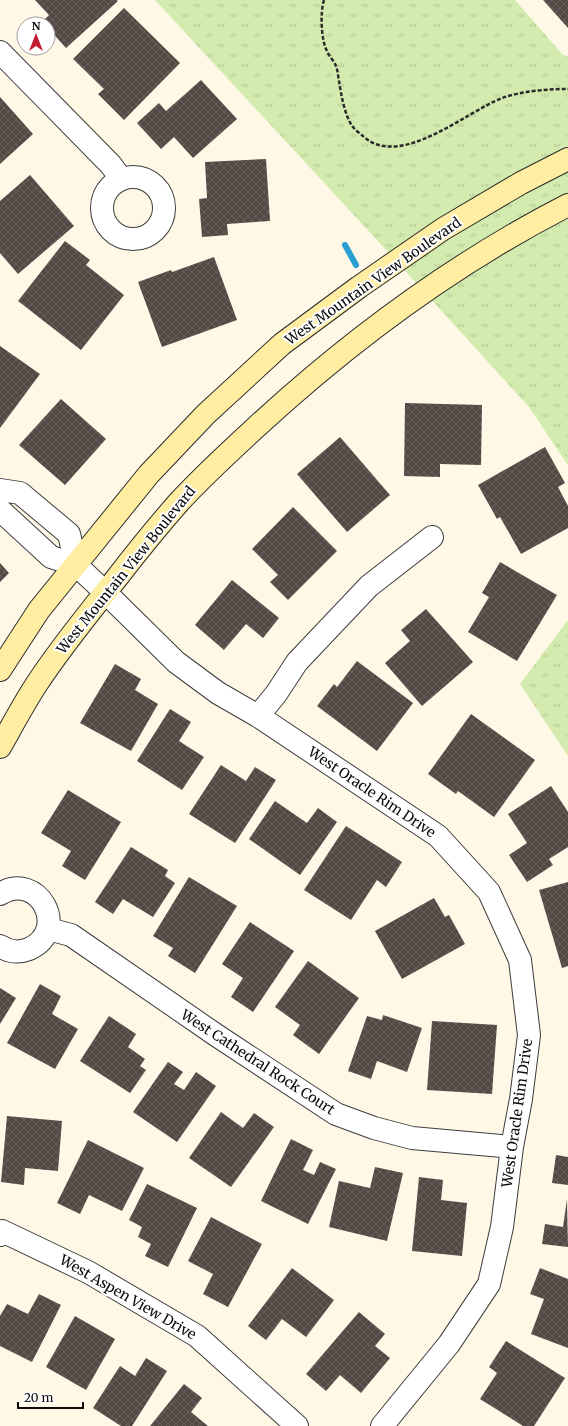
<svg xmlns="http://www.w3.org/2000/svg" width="568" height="1426" font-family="Merriweather,serif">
<defs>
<pattern id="grass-tufts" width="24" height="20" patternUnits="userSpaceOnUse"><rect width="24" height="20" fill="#d3ebaf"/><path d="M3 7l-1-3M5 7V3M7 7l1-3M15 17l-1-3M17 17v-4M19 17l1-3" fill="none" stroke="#b4c895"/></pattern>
<pattern id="building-cross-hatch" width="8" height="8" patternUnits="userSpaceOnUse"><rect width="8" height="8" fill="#534a46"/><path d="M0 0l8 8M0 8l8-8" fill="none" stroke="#67605c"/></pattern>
</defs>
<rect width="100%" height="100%" fill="#fff8e7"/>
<path fill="url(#grass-tufts)" d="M155,0H515L563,55L568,56V465L529,407L387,251Z
M568,620V756L520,684Z"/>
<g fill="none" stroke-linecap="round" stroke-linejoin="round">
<path stroke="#2a9fd6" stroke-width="6" d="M345,245L356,265"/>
</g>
<path fill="url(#building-cross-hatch)" d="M35,0H116L118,1L66,48L48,28V24H44L42,22L49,15Z
M543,0H568V28Z
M124,8L180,63L124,120L98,94L104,89L73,59Z
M201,80L237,119L193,158L174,137L161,149L137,123L159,103L166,111Z
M0,97L33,134L0,164Z
M266,159L270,221L227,224L228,235L202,237L199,199L207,198L205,162Z
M30,175L74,226L18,274L0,253V201Z
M65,241L90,260L86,265L124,295L81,350L18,301Z
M214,257L237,320L162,347L138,282L171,270L172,272Z
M0,346L40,374L0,428Z
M61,399L106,439L65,485L19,445Z
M405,403L482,405L481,465L440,464V477L404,476Z
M340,437L390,495L347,532L297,474Z
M545,447L565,483L558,487L568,506V528L521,554L500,517L497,519L478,485Z
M293,507L337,551L288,600L270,582L278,575L252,549Z
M500,562L557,595L517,661L468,632L489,597L482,593Z
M0,563L9,573L0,582Z
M232,580L279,618L263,638L246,624L224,650L195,625Z
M426,609L473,662L422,706L385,663L410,641L401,630Z
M357,661L413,703L377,751L317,706L334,684L337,687Z
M115,664L141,679L135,690L158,704L131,751L80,723Z
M170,709L191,722L179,741L204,757L182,790L137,761Z
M471,714L535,760L494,817L458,791L456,794L428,774Z
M221,765L246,781L255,767L276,780L235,843L189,814Z
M551,786L568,812V847L549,859L553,865L527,882L509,855L527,843L508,814Z
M68,790L121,822L85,880L62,866L71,851L41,833Z
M275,801L307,823L318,808L337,822L300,875L249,839Z
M346,826L402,862L386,887L377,880L351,920L304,890Z
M131,847L168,870L165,876L175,883L153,917L123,899L113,914L95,902Z
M189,877L237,906L195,973L168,956L173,948L153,936Z
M568,882V966L562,968L539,890Z
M434,898L445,917L449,915L465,944L402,979L375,931Z
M250,922L294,951L253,1012L231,997L243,978L222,964Z
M308,961L359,998L319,1054L293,1035L300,1025L275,1007Z
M40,984L61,996L52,1014L78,1029L55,1069L7,1043Z
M0,988L16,998L0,1024Z
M383,1015L422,1028L407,1072L377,1061L371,1079L348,1071L367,1016L382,1020Z
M109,1016L136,1034L128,1047L145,1059L140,1066L146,1070L130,1093L80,1061Z
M432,1021L497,1025L492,1094L427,1090Z
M168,1062L183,1072L174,1084L184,1090L196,1072L216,1086L177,1142L133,1112Z
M221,1112L243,1128L254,1113L274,1127L231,1187L189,1158Z
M7,1116L62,1121L58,1171L25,1168L24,1185L1,1182Z
M291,1139L313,1150L303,1170L314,1175L320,1162L336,1169L308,1224L261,1201Z
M88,1140L144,1168L122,1211L89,1195L80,1214L57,1203Z
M556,1155L568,1157V1185L552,1183Z
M375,1167L403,1173L387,1241L329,1227L339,1181L370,1188Z
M419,1177L443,1180L441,1200L467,1203L462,1256L412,1251Z
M147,1184L197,1208L168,1267L145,1256L151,1244L138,1237L142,1227L129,1220Z
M567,1199L568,1247L542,1244L545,1224L563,1227Z
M211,1217L262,1244L228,1307L203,1294L213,1274L188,1261Z
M292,1268L334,1300L306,1337L282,1319L266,1340L248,1326Z
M540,1268L568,1279V1348L531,1334L544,1299L530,1294Z
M39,1294L61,1305L32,1362L0,1346V1316L7,1304L28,1314Z
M359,1312L385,1334L375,1346L390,1358L361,1393L340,1375L326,1391L306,1374Z
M75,1316L115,1339L86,1390L46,1367Z
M506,1341L565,1378L534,1426H523L480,1399L497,1373L489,1367Z
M146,1358L167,1371L132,1426H121L93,1408L120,1366L135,1376Z
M184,1384L202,1398L191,1412L208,1426H150Z"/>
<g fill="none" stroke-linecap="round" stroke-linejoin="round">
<g stroke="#3d3d3d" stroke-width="24">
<path id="street" d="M0,52L111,165L121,179
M102 208a31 31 0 1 1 62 0a31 31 0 1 1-62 0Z
M0,490L20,493L69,534L76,565
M0,510L51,557L76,565L105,592L176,662L218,693L258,716L438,836L489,892L520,960L529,1035L521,1099L512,1147L502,1227L489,1284L449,1344L382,1426
M258,716L276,694L297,662L369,586L432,537
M0,894C38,870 71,930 29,949C19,953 9,952 0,946
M48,929L71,935L216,1035L336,1114L374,1128L412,1138L512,1147
M0,1235L2,1231L88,1272L197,1336L297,1426"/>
</g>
<g stroke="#2c2c2c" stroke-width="24">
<path id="secondary" d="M0,670L39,610L149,474L206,414L282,344L359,287L443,229L521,183L568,159
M0,747C12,726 23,705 36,685C60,648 88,614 116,579C136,553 157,527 179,502C202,477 228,453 253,430C348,342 453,264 568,205"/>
</g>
<path stroke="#2c2c2c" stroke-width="2.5" stroke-dasharray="4 2" stroke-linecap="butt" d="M324,0C320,12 321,40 327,51C329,56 334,61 336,66C338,71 338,77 339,81C341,94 345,117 353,127C356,131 361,134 364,137C401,169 466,112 502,98C522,91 547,89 568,89"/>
<use href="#street" stroke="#fff" stroke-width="22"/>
<use href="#secondary" stroke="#ffeda2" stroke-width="22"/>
</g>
<g text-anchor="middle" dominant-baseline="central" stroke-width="4" stroke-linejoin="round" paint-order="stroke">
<g font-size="14" fill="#0a0a0a" stroke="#fff">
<text transform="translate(373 281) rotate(-35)">West Mountain View Boulevard</text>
<text transform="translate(126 570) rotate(-51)">West Mountain View Boulevard</text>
<text transform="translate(372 792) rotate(34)">West Oracle Rim Drive</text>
<text transform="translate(258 1062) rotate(33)">West Cathedral Rock Court</text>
<text transform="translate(517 1113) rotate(-82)">West Oracle Rim Drive</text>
<text transform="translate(128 1297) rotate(30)">West Aspen View Drive</text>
</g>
</g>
<g transform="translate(36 36)"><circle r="19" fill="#ffffff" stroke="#9d9d9d"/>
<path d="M0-3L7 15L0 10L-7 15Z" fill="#c21a2f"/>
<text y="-6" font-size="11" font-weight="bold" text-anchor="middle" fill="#0a0a0a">N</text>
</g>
<path d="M18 1402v6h65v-6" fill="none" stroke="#0a0a0a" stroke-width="2"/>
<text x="24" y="1402" font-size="12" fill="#0a0a0a" stroke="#ffffff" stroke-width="3" paint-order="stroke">20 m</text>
</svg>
